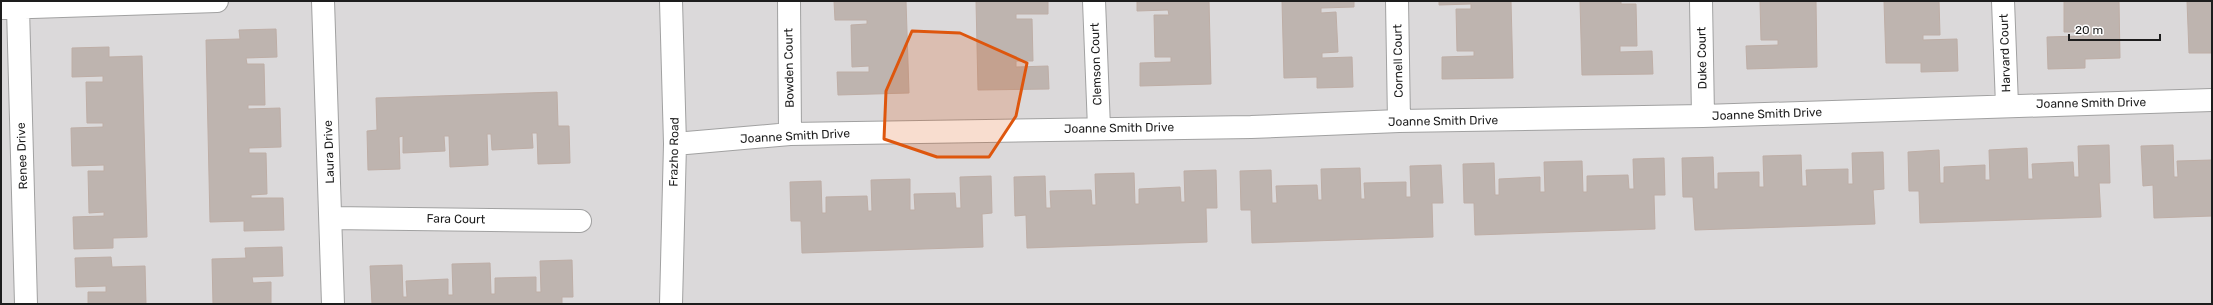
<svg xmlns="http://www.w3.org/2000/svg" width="2213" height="305" font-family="Rubik,sans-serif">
<rect width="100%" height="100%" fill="#ede9e3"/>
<path fill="#dbd9da" d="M1,1H2212V304H1Z"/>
<path fill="#beb4af" stroke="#beaea6" d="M834,1H906L909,93L838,95L837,72H869V66L852,67L851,25L867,24V20H835Z
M976,1H1048V14H1016V19H1032L1033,61H1016V67L1048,66L1049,89L978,90Z
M1137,1H1209L1211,84L1140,86V63L1171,62V57H1155L1154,15H1169L1168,10L1137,11Z
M1282,1H1354V7L1321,8V13L1336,12L1338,52L1322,53V58L1352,57L1353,87L1317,88V77L1284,78Z
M1439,1H1511L1513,78L1442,79V57L1474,56V51H1457L1456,9H1471V4L1439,5Z
M1580,1H1621V4H1636L1637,46H1620V52L1652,51L1653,74L1582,75Z
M1760,1H1816L1817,67L1747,69L1746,46L1778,45V40H1761Z
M1884,1H1939L1940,35H1923V40L1957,39L1958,71L1921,72V63H1886Z
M2064,1H2119L2120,58L2085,59V68L2048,69L2047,37L2081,36V32H2064Z
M2187,1H2212V53H2189Z
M276,29L277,57L246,58L247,64H264L265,105H248V109L280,108L281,147L249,148V153H266L267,194L251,195V198H283L284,230L244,231V221L210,222L206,40L240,39L239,30Z
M109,47V57L142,56L147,237L113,238V248L74,249L73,217L104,216V212L89,213L88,171H104V165L72,166L71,128L103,127V123H87L86,82H103V76L72,77V48Z
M557,92L558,126H569L570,163L538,164L537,133H532L533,148L492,150L491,134H487L488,165L450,167L449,136H444L445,151L403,153V136L399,137L400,169L368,170L367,131L377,130L376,98Z
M2109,145L2110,183H2099L2101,217L1920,223L1919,191H1909L1908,152L1939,150L1940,183H1944V167L1985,165V180H1990L1989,150L2027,148L2028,179H2033L2032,164L2073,162L2074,177H2079L2078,146Z
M2173,145L2174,177H2178L2177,161L2212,160V216L2154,218L2153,185L2143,186L2141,146Z
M1883,152L1884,189L1873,190L1875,224L1695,230L1693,197H1683L1682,158L1713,157L1714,189H1718V173L1759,172V187H1764L1763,156L1801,155L1802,186H1807L1806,170L1848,169V184H1853L1852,153Z
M1664,158L1665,195H1654L1655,229L1475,235L1474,203H1464L1463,164L1494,163L1495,195H1499V179L1540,177V192H1545L1544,162L1582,161L1583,192H1587V176L1628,175L1629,189H1634L1633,159Z
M1441,165L1443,203H1432L1433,237L1252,243L1251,210H1241L1240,171L1271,170L1272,203H1277L1276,186L1317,185L1318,200H1322L1321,169L1360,168L1361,199H1365L1364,183L1406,182V197H1411L1410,166Z
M1216,170L1217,208H1206L1207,242L1027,248L1026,215L1015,216L1014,177L1045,176L1046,208H1051L1050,191L1091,190L1092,205H1096L1095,174L1134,173L1135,204H1139V189L1180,187L1181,202H1185L1184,171Z
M991,176L992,213L982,214L983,247L802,253L801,221H791L790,182L821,181L822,213H826V197L867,196L868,211H872L871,180L910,179V210H915L914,194L955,193L956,208H961L960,177Z
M282,247L283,276L252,277L253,283L271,282V304H213L212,259L246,258L245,248Z
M111,257L112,267L145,266L146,304H88V292H106V286L76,287L75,258Z
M572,260L573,297H562V304H372L370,266L402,265L403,297H407L406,281L448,279V295H453L452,264L490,263L491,294H495V278L536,277V292H541L540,261Z"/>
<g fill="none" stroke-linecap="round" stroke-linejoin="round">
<g stroke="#a1a1a1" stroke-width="24">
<path id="street" d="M323,1L333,304
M671,1L675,144L671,304
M789,1L790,134
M1094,1L1099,128
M1397,1L1399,121
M1701,1L1703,116
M2003,1L2007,105
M1,8L217,1
M18,8L26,304
M675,144L790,134L1251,127L1399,121L1703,116L2212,100
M331,218L580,221"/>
</g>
<use href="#street" stroke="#fff" stroke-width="22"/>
</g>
<path fill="#de560d" fill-opacity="0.2" stroke="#de560d" stroke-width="3" stroke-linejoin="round" d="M912,31L960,33L1027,63L1016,116L989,157H937L884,139L886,91Z"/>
<g text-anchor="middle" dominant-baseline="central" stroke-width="4" stroke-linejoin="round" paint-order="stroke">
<g font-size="12" fill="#1d1d1d" stroke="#fff">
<text transform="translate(2005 53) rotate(-92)">Harvard Court</text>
<text transform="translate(1702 58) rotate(-91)">Duke Court</text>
<text transform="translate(1398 61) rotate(-91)">Cornell Court</text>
<text transform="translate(1096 64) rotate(-92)">Clemson Court</text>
<text transform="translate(789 68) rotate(-91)">Bowden Court</text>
<text transform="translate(2091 103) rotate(-1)">Joanne Smith Drive</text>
<text transform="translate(1767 114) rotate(-2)">Joanne Smith Drive</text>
<text transform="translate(1443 121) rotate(-1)">Joanne Smith Drive</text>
<text transform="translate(1119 128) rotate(-1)">Joanne Smith Drive</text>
<text transform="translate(795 136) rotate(-3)">Joanne Smith Drive</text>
<text transform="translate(329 152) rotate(-92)">Laura Drive</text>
<text transform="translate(674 152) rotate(-89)">Frazho Road</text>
<text transform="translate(22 156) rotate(-92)">Renee Drive</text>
<text transform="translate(456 219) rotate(1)">Fara Court</text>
</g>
</g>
<rect width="2213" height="305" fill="none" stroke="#1d1d1d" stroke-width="4"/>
<path d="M2069 34v6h91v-6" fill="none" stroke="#1d1d1d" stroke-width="2"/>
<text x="2075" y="34" font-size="12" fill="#1d1d1d" stroke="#ffffff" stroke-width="3" paint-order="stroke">20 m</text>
</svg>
